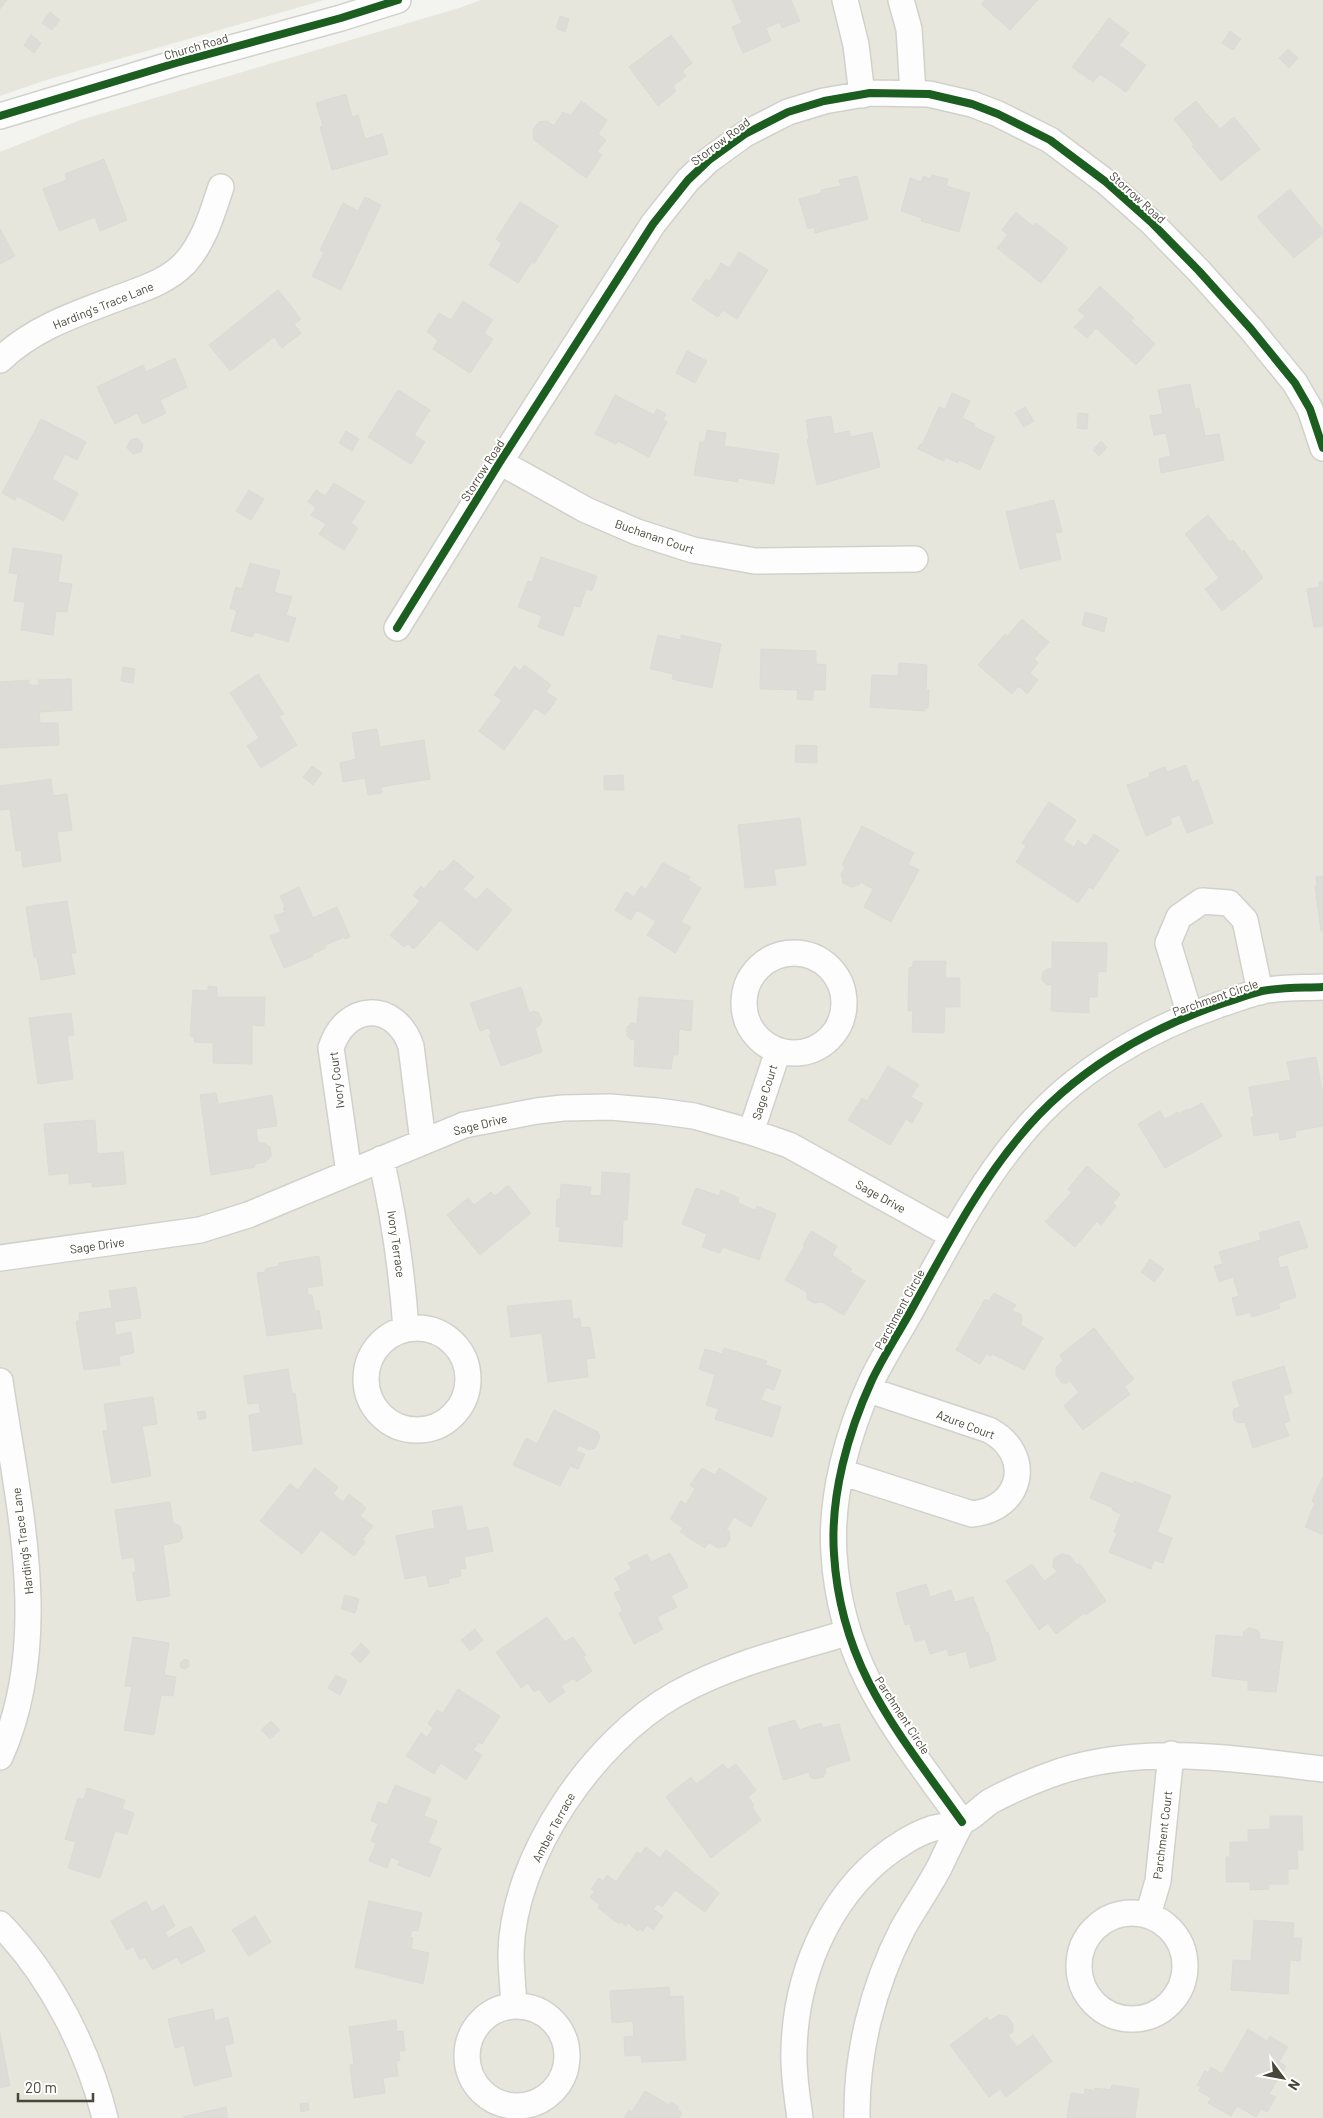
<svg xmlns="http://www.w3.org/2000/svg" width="1323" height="2118" font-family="Barlow,sans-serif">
<rect width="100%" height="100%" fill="#f3f3ef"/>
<path fill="#e7e6dd" d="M0,0H324L46,80L0,96Z
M481,0H1323V2118H0V152L80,120L459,8Z"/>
<path fill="#dddcd7" stroke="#dbdbd5" d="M0,0H7L0,9Z
M732,0H791L800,21L782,28L780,22L766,28L771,41L743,53L732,27L742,23Z
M985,0H1038L1010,30L981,4Z
M50,12L60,20L52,30L42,23Z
M560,16L569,19L565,32L556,28Z
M1109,18L1129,33L1119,45L1146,65L1126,92L1100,74L1093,82L1072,67Z
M1230,31L1241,39L1233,50L1222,43Z
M31,35L41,43L34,53L24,45Z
M671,35L692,63L682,71L686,76L673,86L676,91L658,106L629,67Z
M1288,49L1298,58L1289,68L1279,58Z
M346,94L352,117L358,115L365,139L382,134L388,154L332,170L320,127L323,126L316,103Z
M581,101L607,120L598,134L606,140L597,152L602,155L586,178L534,140L533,130L539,122L547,121L554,126L563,112L571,116Z
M1196,101L1220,129L1234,117L1260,149L1221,181L1192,146L1194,144L1174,119Z
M104,159L127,220L100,231L95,217L59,231L43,189L67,180L65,174Z
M932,175L948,179L946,186L970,193L959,232L921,221L922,218L901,211L910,178L921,182L923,176L931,179Z
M857,176L868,219L815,233L814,227L808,229L799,199L821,193V190L841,186L839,180Z
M1290,189L1323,230V234L1294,258L1257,217Z
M365,197L381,205L341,290L312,276L324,252L320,250L343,203L358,211Z
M520,202L558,226L534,264L532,262L518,283L489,265L502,243L496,239Z
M1016,212L1033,226L1036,223L1068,248L1041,283L997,248L1008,235L1002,230Z
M0,229L15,256L0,264Z
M739,252L768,270L737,319L723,310L718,317L692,300L706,279L710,281L721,263L729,268Z
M1100,286L1134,318L1131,321L1155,344L1136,365L1096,328L1087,338L1074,327L1085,316L1078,310Z
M278,290L301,319L294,324L301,333L282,348L274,337L230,371L209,345Z
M463,301L493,320L484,333L493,339L470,373L433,349L438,340L427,332L439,313L451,320Z
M687,351L707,361L695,383L676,373Z
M175,358L187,387L160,400L166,413L143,424L137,413L115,424L97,387L143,365L146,372Z
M1190,384L1195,409L1199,408L1205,436L1219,434L1224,460L1161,473L1159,459L1171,456L1166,433L1154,435L1150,416L1163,414L1158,390Z
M398,390L430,410L414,435L425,442L411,464L368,437Z
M952,393L970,401L962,418L975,424L974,427L995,437L980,470L959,460L958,463L945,457L944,461L918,449L920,444L922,445L939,407L945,410Z
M615,395L654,415L657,409L666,414L663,420L667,422L649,457L618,441L616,444L595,434Z
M1025,407L1034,421L1024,427L1015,413Z
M1078,413L1088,414L1087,429L1077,428Z
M831,416L834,434L849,431L851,437L872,432L880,467L817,485L807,439H809L806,420Z
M41,419L86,442L77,460L65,454L52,479L78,493L64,521L17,496L15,500L2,493Z
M707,430L726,433L724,446L779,454L774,484L738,478V482L694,475L700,442H705Z
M346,431L359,439L352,451L339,443Z
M138,438L143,444L141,452L133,454L127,448L130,440Z
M1101,441L1107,447L1099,456L1093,450Z
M334,483L365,502L351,523L358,528L344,550L319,534L326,524L311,515L316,507L308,502L316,490L325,496Z
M249,490L264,499L251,520L236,511Z
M1054,500L1062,532L1055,533L1061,559L1020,569L1006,512Z
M1208,515L1230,542L1233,540L1242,552L1244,550L1263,578L1222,611L1205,589L1219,578L1185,534Z
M13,548L62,555L58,582L72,584L67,612L56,611L53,635L21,630L25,602L14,601L18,574L9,573Z
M541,557L597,576L592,591L586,589L580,607L574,606L563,636L538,627L542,616L518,607L528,581L532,582Z
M250,563L280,571L274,592L292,597L286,615L296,618L288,642L254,632L252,637L231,631L237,611L230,608L236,587L242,589Z
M1319,582H1323V626L1314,627L1307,589L1320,587Z
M1085,612L1107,618L1104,632L1082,625Z
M1022,619L1049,642L1034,659L1038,663L1030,673L1038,680L1027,694L1019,686L1012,694L978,665L1005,634L1007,636Z
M658,635L681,640V635L721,644L712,688L672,679L673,674L650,669Z
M761,649L816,651V664L826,665L825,690H813V700L797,699L798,690L760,689Z
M899,663L927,665L926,690H929L928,708H925V711L870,707L872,675L898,676Z
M524,665L551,685L546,692L557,699L545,715L535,708L504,750L479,731L502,700L494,695L515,666L520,671Z
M123,667L135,669L133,683L121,681Z
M258,674L284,714L279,716L297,745L261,768L247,746L259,738L230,693Z
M71,679L72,710L39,712L40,723H58L59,745L0,748V682L29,680V685H39L38,680Z
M377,729L380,747L424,740L430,779L381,787L382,793L368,795L365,778L343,782L340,763L356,759L352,733Z
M796,745L817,746V763L795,762Z
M1186,765L1192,782L1198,780L1213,823L1187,833L1180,815L1170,818L1172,824L1146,836L1127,785L1150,777L1149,773L1165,767L1167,772Z
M312,766L322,773L313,785L303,777Z
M623,775L624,790H604V776Z
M51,779L53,796L67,794L72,830L57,832L61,861L23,867L21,850L16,851L10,809L0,810V786Z
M1049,802L1076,820L1063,840L1074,847L1078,840L1086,846L1094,834L1119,850L1093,889L1089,887L1078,903L1016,862L1026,846L1022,843Z
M800,818L806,865L774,869L776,885L745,888L738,825Z
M862,826L914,853L908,864L919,870L891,922L864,907L873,889L861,882L859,885L851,887L843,883L841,874L845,867L842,865Z
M454,860L474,877L463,889L476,900L487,888L512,910L477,951L440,920L414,949L408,944L404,947L390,935L420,901L413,895L421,886L424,889L440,870L443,872Z
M663,863L690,877L688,880L701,888L681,922L691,927L675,953L647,935L656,921L637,910L631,920L615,910L626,892L634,897L641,886L646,889Z
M1323,876V931H1321L1315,886H1317L1316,877Z
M299,887L313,918L337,907L350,937L345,939L344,937L325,945L326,948L312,954L313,956L284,968L270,936L281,932L274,916L285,912L283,908L285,907L280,896Z
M67,901L76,953H71L75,974L41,980L37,957H34L26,907Z
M1052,942L1107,943L1106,972L1098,971L1097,997H1089V1013L1051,1011L1052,985L1046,984L1042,980L1043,972L1047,969L1052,968Z
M913,961H946L945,978H960V1007H945L944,1033L912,1032L913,1011H908L909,968L913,967Z
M208,986L217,987V997H265L264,1026L252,1025V1064L213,1063V1043L194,1042V1037L190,1036L193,990L208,991Z
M521,987L529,1013L534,1011L539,1013L542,1021L540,1025L535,1028L542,1052L501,1066L489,1035H492L489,1028L480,1031L470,1003Z
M639,997L693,1001L691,1031L679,1029L678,1055H673L671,1069L634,1066L635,1040L630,1039L627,1035V1027L632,1023L637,1024Z
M71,1013L74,1035L67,1036L73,1079L38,1084L29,1018Z
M1316,1057L1323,1096V1126L1295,1131L1296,1137L1280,1140L1279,1132L1254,1136L1251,1117H1254L1249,1087L1291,1080L1287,1062Z
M888,1066L919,1085L911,1097L923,1104L912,1123L906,1119L890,1145L848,1120L862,1098L867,1101Z
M216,1093L218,1104L272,1095L277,1126L256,1129L258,1143H264L270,1147L271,1156L266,1162L255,1164V1167L211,1175L200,1095Z
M1202,1103L1222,1136L1165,1168L1138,1124L1160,1111L1165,1119L1178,1112L1179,1114L1188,1109L1189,1110Z
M95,1120L97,1154L123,1152L126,1184L92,1187V1182L69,1184V1173L49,1175L44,1124Z
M1087,1166L1120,1194L1113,1203L1116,1206L1101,1225L1097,1221L1075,1247L1045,1222L1072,1192L1068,1189Z
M602,1172L630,1174L627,1220H623L622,1247L559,1241L560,1227H556L557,1199H560L561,1184L591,1187L590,1195L601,1196Z
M508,1185L531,1213L480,1255L447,1215L468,1198L474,1205L491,1192L495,1196Z
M696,1188L719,1196L721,1190L739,1198L738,1203L755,1210L757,1206L776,1214L759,1260L723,1247L720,1253L702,1247L707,1234L682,1224Z
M1299,1221L1308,1247L1277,1257L1280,1268L1287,1266L1296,1297L1278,1303L1280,1308L1252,1317L1250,1312L1237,1316L1232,1298L1239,1296L1233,1277L1219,1282L1214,1266L1223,1264L1219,1252L1261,1240L1259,1233Z
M811,1231L837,1246L832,1255L852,1269L850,1272L865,1281L844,1315L822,1302L814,1303L807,1299V1292L785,1280L805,1246L803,1245Z
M319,1256L323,1285L307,1288L308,1295H312L315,1311L319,1310L322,1328L267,1336L257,1273L265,1272V1269L279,1266V1263Z
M1150,1259L1164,1269L1154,1282L1141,1272Z
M136,1287L141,1318L114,1322L116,1335L131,1332L134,1353L119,1356L120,1365L84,1370L76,1321H80L79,1313L112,1308L109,1291Z
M994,1293L1016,1305L1012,1311L1021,1314L1022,1320L1020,1325L1043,1338L1024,1370L992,1354L991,1356L986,1354L980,1364L956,1350L985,1299L989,1301Z
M571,1300L573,1319L580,1318L581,1328L590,1327L595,1358L586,1359L588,1377L548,1382L542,1333L511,1337L507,1306Z
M1094,1328L1134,1379L1124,1387L1130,1394L1083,1430L1064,1406L1079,1392L1070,1381L1067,1383H1062L1056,1375V1367L1063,1361L1060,1355Z
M724,1348L767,1361L765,1365L781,1370L774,1390L766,1387L761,1400L781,1407L772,1437L715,1419L719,1409L706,1405L715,1375L699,1369L705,1349L722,1354Z
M1284,1366L1292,1393L1283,1396L1290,1421L1284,1423L1289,1436L1253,1448L1245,1422L1239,1423L1234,1420L1233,1413L1234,1409L1240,1407L1232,1382Z
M288,1369L292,1394L295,1393L302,1444L253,1451L249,1415L261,1413L259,1403L248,1404L244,1376Z
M153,1397L157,1424L142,1426L151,1476L112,1483L103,1431L108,1430L104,1404Z
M554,1410L598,1432L600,1437L595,1448L589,1450L579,1445L576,1451L585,1454L578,1469L570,1466L560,1486L513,1465L526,1438L537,1444Z
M205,1411L206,1418L199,1420L197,1412Z
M315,1468L338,1487L333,1494L343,1502L349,1494L366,1508L360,1516L373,1526L362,1540L365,1542L354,1556L321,1530L302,1554L260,1521L290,1484L298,1490Z
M702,1468L715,1475L719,1468L767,1498L751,1527L734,1517L726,1530L729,1531L730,1540L726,1546L718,1548L709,1542L705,1548L680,1532L683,1528L670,1519L681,1501L686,1504L695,1489L690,1485Z
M1101,1472L1133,1484L1134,1481L1171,1496L1157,1532L1172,1538L1163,1563L1154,1560L1151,1569L1109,1552L1117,1533L1114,1532L1121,1514L1112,1510L1113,1508L1090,1498Z
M1323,1476V1535L1305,1527L1315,1503L1312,1501Z
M170,1502L173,1523L180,1526L183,1538L179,1542L163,1545L170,1596L137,1601L133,1572H136L134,1557L122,1559L115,1510Z
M462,1506L467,1531L488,1527L493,1551L464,1557L466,1568L460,1569L461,1576L448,1579L449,1583L429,1587L426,1575L405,1579L396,1536L435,1528L432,1511Z
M670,1553L688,1587L671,1596L677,1607L657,1617L663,1629L634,1644L619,1613L623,1611L614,1593L621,1590L615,1578L632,1569L628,1563L647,1554L651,1562Z
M1062,1554L1070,1556L1077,1565L1080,1564L1106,1601L1086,1615L1084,1613L1056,1634L1048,1623L1039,1630L1006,1581L1032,1564L1044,1581L1057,1572L1053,1567L1054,1558Z
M926,1584L930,1597L951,1590L955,1602L973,1597L986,1633L988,1632L996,1660L970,1668L966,1651L949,1656L947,1649L930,1654L925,1639L915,1642L910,1624L905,1625L896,1593Z
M345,1595L359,1599L355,1613L341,1609Z
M547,1617L565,1642L573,1637L586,1655L583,1657L592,1671L576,1682L574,1678L561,1686L565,1692L549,1703L539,1689L534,1692L528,1683L521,1688L496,1652Z
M1249,1628L1257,1630L1260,1634L1259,1639L1283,1642L1276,1692L1248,1690V1681L1212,1676L1216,1635L1243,1637L1244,1631Z
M475,1629L483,1640L470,1651L461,1640Z
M133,1637L169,1643L164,1675L176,1677L173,1696L161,1695L154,1735L124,1730L132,1687L125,1686Z
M361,1643L370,1652L360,1663L351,1654Z
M185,1659L189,1661V1666L185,1669L180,1667L181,1662Z
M336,1675L347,1681L340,1695L328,1688Z
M458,1689L500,1716L482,1744L479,1742L473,1750L482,1755L466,1780L441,1763L434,1774L406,1756L421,1733L427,1737L433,1728L428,1724L437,1710L443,1713Z
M795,1720L799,1730L821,1723L823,1728L839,1724L850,1760L825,1768L826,1773L823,1777L815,1779L810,1777L809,1772L783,1780L768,1728Z
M271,1721L280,1730L270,1739L261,1730Z
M723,1764L728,1770L736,1764L756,1790L748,1797L754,1805L752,1807L761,1820L711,1858L666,1797L691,1777L696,1784Z
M395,1785L431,1799L424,1816L437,1821L428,1843L441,1848L430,1877L398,1865L400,1861L391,1857L387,1868L369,1861L376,1843L371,1841L378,1824L371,1821L378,1802L387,1805Z
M87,1788L125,1800L122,1809L134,1813L127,1834L115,1831L100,1878L68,1868L76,1842L65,1839L78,1798L84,1799Z
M1270,1816H1302L1303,1850H1297L1298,1869H1288V1884H1269V1889L1250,1890V1882H1226V1857H1230V1842H1248V1830L1270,1829Z
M646,1847L660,1858L666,1850L719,1893L705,1912L675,1890L662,1907L658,1904L653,1909L663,1916L653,1930L647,1925L643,1931L640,1929L638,1931L628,1923L626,1926L621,1922L619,1924L598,1908L600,1905L590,1897L595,1891L591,1889L599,1878L603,1881L607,1875L616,1882L637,1852L641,1854Z
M146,1901L152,1912L164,1905L175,1926L165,1932L168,1938L191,1926L205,1951L181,1964L177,1957L153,1970L145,1957L140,1960L133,1946L127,1950L111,1921Z
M369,1901L422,1913L418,1931L412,1930L410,1937L413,1938L411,1949L429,1953L423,1984L355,1967Z
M255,1916L271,1942L249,1956L232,1930Z
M1254,1920L1294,1923L1293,1938H1302L1300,1961L1290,1960L1288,1994L1231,1990L1233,1960L1251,1961Z
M669,1987L670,1997L683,1996L686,2060L642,2062L641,2055L625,2056L624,2037L634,2036L633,2021L612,2023L610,1991Z
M213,2009L215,2021L228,2017L234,2043L224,2046L232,2076L194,2086L184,2045L175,2048L168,2019Z
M999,2015L1007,2016L1013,2024V2032L1008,2035L1017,2047L1033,2035L1052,2061L1006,2097L1000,2089L989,2097L950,2045L987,2017L989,2021Z
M396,2020L397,2032L403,2031L405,2051H399L400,2060L396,2061L398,2076L383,2078L385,2093L354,2098L350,2065L354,2064L349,2027Z
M1248,2029L1267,2041L1270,2036L1288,2047L1279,2062L1286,2066L1269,2094L1276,2097L1267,2112L1261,2109L1256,2117L1237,2106L1231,2116L1208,2103L1211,2098L1199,2091L1201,2087L1197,2085L1205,2071L1208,2073L1211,2067L1222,2074Z
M0,2033L10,2086L0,2088Z
M1112,2085L1139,2089L1135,2118H1067L1071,2093L1084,2095L1085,2089L1095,2091V2088L1111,2090Z
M645,2091L669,2105L671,2102L679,2107L677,2109L682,2113L679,2118H624L629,2110L632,2112Z
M308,2103L309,2110L301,2112L300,2104Z
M226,2107L228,2118H183V2117Z"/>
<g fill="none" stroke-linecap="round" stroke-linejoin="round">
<g stroke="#d1d1cc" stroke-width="28">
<path id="minor" d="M845,0L856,45L862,95
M901,0L909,29L913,93
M0,116L176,63L341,18L398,0
M0,360C33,328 76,314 118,298C142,289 167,282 185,263C204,242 212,214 221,187
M500,462L586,510L637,532L693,550L755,561L915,559
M397,628L500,462L653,224L688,180L709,160L745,134L788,112L824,101L870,93L929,94L972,104L998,114L1050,140L1106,182L1151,222L1199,271L1251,329L1295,383L1310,409L1323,448
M744 1003a50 50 0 1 1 100 0a50 50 0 1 1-100 0Z
M1190,1015L1168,943L1179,917L1202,901L1229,903L1245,920L1260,992
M751,1132L778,1051
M381,1159C394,1216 402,1272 406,1329
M349,1173L331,1048C345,1003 395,1000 411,1046L423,1142
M0,1258L200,1230L248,1215L464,1125L537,1111L563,1108L610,1107L657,1111L694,1116L751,1132L789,1145L953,1236
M366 1379a51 51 0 1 1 102 0a51 51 0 1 1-102 0Z
M0,1381C18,1504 53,1639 0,1757
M841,1472L972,1514C1023,1509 1034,1454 989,1430L869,1390
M962,1822C899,1733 841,1669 834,1554C830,1496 848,1432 872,1380C884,1355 900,1331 913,1307C946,1248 977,1187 1020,1136C1072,1072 1147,1029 1224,1003C1237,999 1249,994 1262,991C1282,987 1302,988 1323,987
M1079 1966a53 53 0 1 1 106 0a53 53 0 1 1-106 0Z
M1148,1915L1158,1881L1171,1754
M0,1924C50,1975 88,2049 105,2118
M514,2006C513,1988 511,1970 511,1953C513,1856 594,1740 676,1694C730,1664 789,1650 847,1633
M467 2056a50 50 0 1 1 100 0a50 50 0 1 1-100 0Z
M800,2118C797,2096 793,2073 794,2050C796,1969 833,1885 904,1842C912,1837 922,1832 931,1829C941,1826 951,1826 961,1822C972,1819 981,1807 991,1801C1013,1789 1038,1779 1061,1771C1147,1744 1236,1759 1323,1769
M857,2118C856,2053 873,1986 903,1928C915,1907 929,1887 940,1866C947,1851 954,1836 962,1822"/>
</g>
<use href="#minor" stroke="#fdfdfd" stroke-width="25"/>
<g stroke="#fff" stroke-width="11">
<path id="cycleway" d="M0,116L176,63L341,18L398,0
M397,628L500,462L653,224L688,180L709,160L745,134L788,112L824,101L870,93L929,94L972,104L998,114L1050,140L1106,182L1151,222L1199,271L1251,329L1295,383L1310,409L1323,448
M962,1822C899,1733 841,1669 834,1554C830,1496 848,1432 872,1380C884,1355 900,1331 913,1307C946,1248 977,1187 1020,1136C1072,1072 1147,1029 1224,1003C1237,999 1249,994 1262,991C1282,987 1302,988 1323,987"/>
</g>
<use href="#cycleway" stroke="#1b5e20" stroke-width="8"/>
</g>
<g text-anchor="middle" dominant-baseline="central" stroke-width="4" stroke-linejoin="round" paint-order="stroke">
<g font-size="12" fill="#49473a" stroke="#fff">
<text transform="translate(196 46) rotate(-16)">Church Road</text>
<text transform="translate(720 141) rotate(-37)">Storrow Road</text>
<text transform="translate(1138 197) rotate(42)">Storrow Road</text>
<text transform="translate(103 305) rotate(-22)">Harding's Trace Lane</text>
<text transform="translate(482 470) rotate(-58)">Storrow Road</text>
<text transform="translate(655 536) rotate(19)">Buchanan Court</text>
<text transform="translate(1215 997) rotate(-19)">Parchment Circle</text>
<text transform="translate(336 1080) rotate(-97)">Ivory Court</text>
<text transform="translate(764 1092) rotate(-72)">Sage Court</text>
<text transform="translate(480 1124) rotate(-14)">Sage Drive</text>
<text transform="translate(881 1196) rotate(29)">Sage Drive</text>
<text transform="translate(397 1244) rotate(82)">Ivory Terrace</text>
<text transform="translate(97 1245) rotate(-8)">Sage Drive</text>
<text transform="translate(899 1309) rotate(-61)">Parchment Circle</text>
<text transform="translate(966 1424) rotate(21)">Azure Court</text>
<text transform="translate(22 1541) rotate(-97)">Harding's Trace Lane</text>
<text transform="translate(903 1715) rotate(57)">Parchment Circle</text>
<text transform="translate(553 1827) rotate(-62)">Amber Terrace</text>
<text transform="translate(1162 1835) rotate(-83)">Parchment Court</text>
</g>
</g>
<g transform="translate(1283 2078) rotate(122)" stroke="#ffffff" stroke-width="4" paint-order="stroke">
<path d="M0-4L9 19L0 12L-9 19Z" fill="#49473a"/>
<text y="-8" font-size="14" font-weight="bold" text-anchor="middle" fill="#49473a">N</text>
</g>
<path d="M18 2093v8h75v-8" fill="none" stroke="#49473a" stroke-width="2.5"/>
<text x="25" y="2093" font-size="15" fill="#49473a" stroke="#ffffff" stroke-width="4" paint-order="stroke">20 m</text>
</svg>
